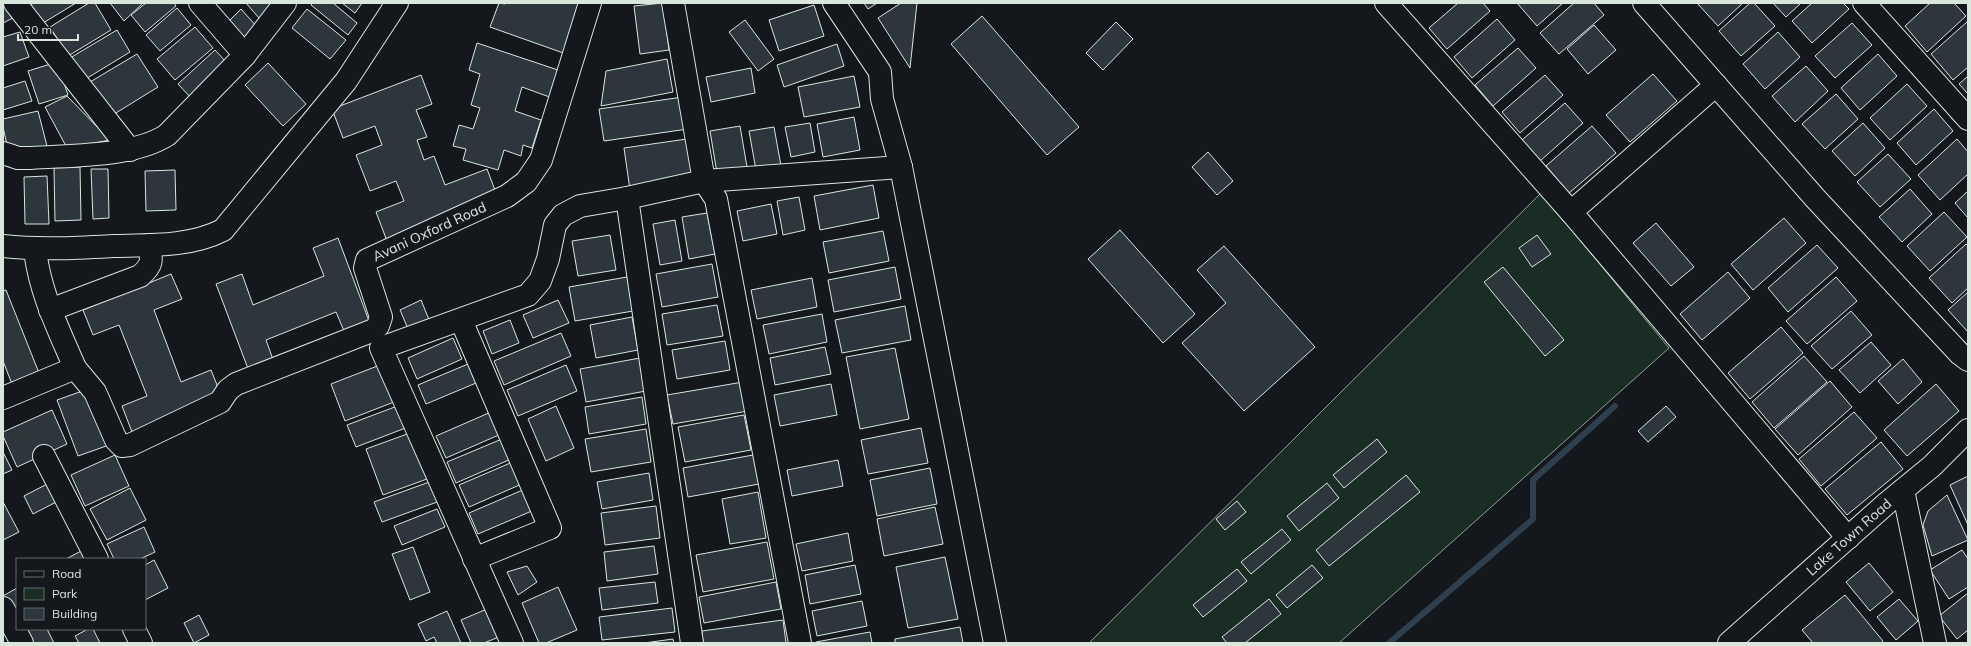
<svg xmlns="http://www.w3.org/2000/svg" width="1971" height="646" font-family="Mulish,sans-serif">
<rect width="100%" height="100%" fill="#14181c"/>
<path fill="#1a2d24" stroke="#939e99" d="M1541,193L1669,348L1339,643H1089Z"/>
<g fill="none" stroke-linecap="round" stroke-linejoin="round">
<path stroke="#2f3f4d" stroke-width="6" d="M1389,643L1533,519V480L1615,406"/>
</g>
<path fill="#2c363c" stroke="#d8e6dc" d="M3,3L13,18L3,23Z
M30,3H76L43,23Z
M89,3H95L111,30L68,56L50,27Z
M110,3H143L124,21Z
M146,3H174L176,6L145,32L131,15Z
M246,3H274L275,4L259,18Z
M312,3H333L357,23L348,35L311,5Z
M342,3H362L355,13Z
M499,3L505,4V3H581L569,55L490,27Z
M663,3L669,50L640,54L634,6Z
M864,3H877L868,9Z
M901,3H917L910,68L878,18Z
M1458,3H1483L1490,11L1447,49L1429,28Z
M1517,3H1563L1537,26Z
M1574,3H1594L1604,15L1559,54L1540,33Z
M1697,3H1743L1718,26Z
M1750,3H1754L1775,26L1741,56L1719,31Z
M1773,3H1801L1786,17Z
M1812,3H1843L1849,9L1812,43L1792,21Z
M1930,3H1954L1966,16L1927,52L1905,26Z
M814,5L824,36L779,51L769,20Z
M177,8L191,25L160,51L146,35Z
M241,9L257,27L244,40L228,22Z
M307,9L346,40L330,59L292,28Z
M982,16L1079,127L1047,155L951,44Z
M1497,19L1515,40L1472,78L1454,57Z
M745,20L774,59L758,71L729,32Z
M1968,21V67L1953,80L1931,54Z
M1116,22L1133,39L1103,70L1086,53Z
M1852,23L1872,45L1835,78L1815,56Z
M1594,25L1616,50L1588,74L1567,49Z
M195,27L213,48L175,80L157,59Z
M117,30L130,52L84,80L70,58Z
M20,32L29,57L3,66V37Z
M1778,32L1800,57L1765,89L1743,64Z
M477,43L564,72L555,99L522,87L515,111L541,120L532,148L523,145L521,156L504,150L498,170L463,160L466,149L453,146L459,125L473,129L480,108L471,105L480,74L469,70Z
M837,44L844,66L784,87L777,65Z
M1518,48L1536,68L1493,106L1475,85Z
M215,50L229,65L192,99L178,84Z
M137,54L158,87L111,116L90,82Z
M1878,54L1897,76L1860,110L1841,88Z
M667,59L673,92L601,106L606,71Z
M57,62L68,95L39,104L28,71Z
M268,63L306,104L283,126L245,85Z
M1806,66L1828,91L1795,122L1772,96Z
M751,68L755,93L711,102L706,77Z
M1653,74L1677,101L1630,142L1606,115Z
M421,75L432,104L416,110L427,137L417,140L424,160L434,156L445,185L487,169L498,198L387,241L376,212L404,201L396,181L370,191L356,155L382,145L375,126L343,138L332,109Z
M1545,75L1563,95L1520,133L1502,112Z
M854,76L860,107L804,117L798,87Z
M1968,76V94L1959,84Z
M25,81L32,101L3,110V88Z
M1907,84L1927,106L1890,140L1870,118Z
M1836,94L1858,119L1825,149L1802,124Z
M67,96L110,140L67,148L45,107Z
M683,97L688,129L604,141L599,109Z
M1565,103L1583,123L1540,161L1522,140Z
M1934,109L1953,131L1916,165L1897,143Z
M38,111L47,146L9,154L3,127V119Z
M854,117L860,150L823,157L817,124Z
M810,123L815,152L791,157L785,127Z
M1863,123L1885,148L1855,176L1832,151Z
M740,126L747,167L717,173L710,131Z
M1592,126L1616,153L1569,193L1546,166Z
M774,127L781,166L756,170L749,131Z
M687,139L693,181L630,190L624,148Z
M1957,139L1968,152V174L1940,200L1918,175Z
M1208,152L1233,181L1217,195L1192,167Z
M1888,154L1911,179L1880,207L1857,182Z
M80,167L81,220L55,221L54,168Z
M91,169H108L109,218L93,219Z
M175,170L176,210L146,211L145,171Z
M47,176L49,224H25L24,177Z
M873,185L879,218L820,230L814,196Z
M1910,189L1932,214L1902,242L1879,217Z
M1968,191V218L1955,203Z
M799,197L805,230L783,235L777,201Z
M771,204L777,234L743,241L737,211Z
M1944,212L1967,237L1930,271L1907,246Z
M707,213L715,254L689,259L682,217Z
M1784,218L1806,243L1753,290L1731,264Z
M675,220L682,261L660,265L653,224Z
M1656,223L1694,267L1671,286L1633,243Z
M1120,230L1195,314L1163,343L1088,259Z
M883,231L889,261L829,273L823,242Z
M610,235L616,270L578,276L572,241Z
M1537,235L1551,254L1532,267L1519,248Z
M338,238L372,329L347,338L336,312L266,340L275,365L250,374L216,284L242,274L253,305L324,276L313,248Z
M1966,244L1968,246V288L1952,303L1929,278Z
M1817,245L1838,268L1788,312L1768,288Z
M1224,246L1315,347L1244,411L1182,343L1226,303L1197,270Z
M712,264L718,297L662,307L656,274Z
M895,267L901,299L834,312L828,280Z
M1503,267L1564,340L1545,356L1484,282Z
M1728,272L1750,298L1702,340L1680,314Z
M171,274L182,299L154,310L181,382L211,370L221,395L132,432L122,406L147,396L119,325L93,335L83,310Z
M627,277L633,311L575,321L569,287Z
M1836,277L1857,301L1807,344L1786,321Z
M812,278L817,307L757,319L751,290Z
M6,290L41,378L14,389L3,361V291Z
M1968,292V332L1948,310Z
M421,300L432,327L411,336L400,310Z
M558,300L569,323L533,338L523,315Z
M717,305L723,336L667,345L662,314Z
M905,306L911,340L842,353L835,320Z
M1851,311L1872,335L1832,369L1811,346Z
M822,314L827,342L769,354L763,325Z
M632,317L638,350L596,358L590,325Z
M510,320L519,343L492,354L483,331Z
M1781,327L1803,353L1750,399L1728,373Z
M561,333L571,356L504,385L494,361Z
M453,338L462,359L417,379L408,358Z
M725,341L730,370L677,379L672,350Z
M1871,342L1891,365L1860,393L1839,370Z
M825,347L831,374L775,385L770,358Z
M895,348L909,419L860,429L846,357Z
M1804,356L1827,382L1774,428L1752,402Z
M640,358L646,391L586,402L580,369Z
M1903,359L1922,382L1898,404L1878,381Z
M385,363L399,400L345,421L331,384Z
M468,364L476,383L426,404L418,385Z
M566,365L577,391L518,416L507,390Z
M1830,381L1852,407L1798,455L1775,429Z
M743,382L748,411L673,424L667,395Z
M831,384L837,415L780,426L774,395Z
M1936,384L1959,411L1907,456L1884,430Z
M88,389L109,445L78,456L57,400Z
M642,397L646,424L589,434L585,407Z
M400,405L408,427L356,447L347,425Z
M556,406L574,448L546,461L528,419Z
M1666,406L1676,417L1648,442L1638,431Z
M52,410L67,444L17,467L3,436V432Z
M491,412L501,434L446,458L436,436Z
M1854,412L1877,438L1821,486L1799,459Z
M744,415L751,450L685,462L678,427Z
M921,428L928,463L868,474L861,440Z
M646,429L651,462L591,472L585,439Z
M410,433L427,479L383,495L366,449Z
M502,439L511,459L456,483L447,462Z
M1377,439L1387,452L1344,488L1333,475Z
M1881,442L1903,469L1847,515L1825,489Z
M3,452L12,470L3,474Z
M115,455L129,486L85,506L71,475Z
M753,455L759,484L688,497L683,468Z
M838,460L843,486L792,496L787,470Z
M515,461L524,483L469,507L459,485Z
M930,468L937,504L877,516L870,480Z
M649,473L653,500L602,509L597,482Z
M1406,475L1420,492L1329,566L1316,550Z
M1968,476V525L1950,485Z
M432,481L440,501L382,522L374,502Z
M51,482L60,500L33,514L24,496Z
M1327,483L1339,498L1299,531L1287,516Z
M130,488L146,520L107,540L90,509Z
M525,489L534,510L478,534L469,513Z
M758,492L766,538L730,544L722,499Z
M1947,495L1968,540L1932,556L1923,525L1928,511Z
M1237,501L1246,512L1225,530L1216,519Z
M3,502L19,532L3,540Z
M656,506L660,538L605,545L601,513Z
M935,507L943,544L884,556L877,519Z
M437,509L445,527L402,545L394,526Z
M144,527L155,552L140,559H114L107,544Z
M1282,529L1291,540L1251,574L1241,562Z
M848,533L853,561L802,571L796,544Z
M767,542L774,579L703,592L696,555Z
M654,546L658,574L607,581L604,552Z
M413,547L430,592L410,600L392,554Z
M85,549L90,559H66Z
M1962,550L1968,559V587L1949,599L1930,570Z
M945,557L958,619L908,628L896,567Z
M154,560L168,588L145,600V565Z
M1869,563L1893,592L1870,611L1846,582Z
M855,565L861,594L810,604L805,575Z
M1312,565L1323,578L1287,608L1276,595Z
M527,566L537,582L518,595L507,572Z
M1237,569L1247,581L1203,617L1193,605Z
M655,582L658,603L602,610L599,588Z
M776,582L781,609L704,623L699,597Z
M558,587L577,630L546,643H539L522,603Z
M17,588V619L3,600V596Z
M1968,593V630L1957,639L1939,616Z
M1845,595L1883,641L1881,643H1813L1802,630Z
M1269,599L1281,614L1245,643H1227L1222,637Z
M1899,599L1918,621L1896,640L1877,617Z
M862,601L867,626L817,636L812,611Z
M672,608L675,632L602,640L599,617Z
M487,609L499,637L484,643H471L461,620Z
M447,611L461,643H437L434,637L426,641L418,624Z
M199,615L209,635L194,643L184,623Z
M783,620L786,643H703L702,631Z
M960,627L963,643H895V639Z
M22,629H47L54,643H29Z
M88,629H93L100,643H79L75,636Z
M870,632L872,643H816V642Z
M673,639L674,643H644Z"/>
<g fill="none" stroke-linecap="round" stroke-linejoin="round">
<g stroke="#d8e6dc" stroke-width="24">
<g id="minor">
<path d="M15,3L130,150"/>
<path d="M200,3L245,55"/>
<path d="M673,3L704,181L716,199L800,643"/>
<path d="M834,3L880,72L882,99L901,167L995,643"/>
<path d="M1386,3L1571,212L1848,538"/>
<path d="M1644,3L1815,198L1960,354L1968,360"/>
<path d="M1864,3L1968,119"/>
<path d="M3,153L18,158H31C72,155 133,157 167,135L245,55L285,3"/>
<path d="M627,198L692,643"/>
<path d="M1571,212L1716,85"/>
<path d="M3,246C40,250 75,248 113,246C149,245 190,247 223,230L346,81L397,3"/>
<path d="M35,250C40,293 58,328 75,368"/>
<path d="M50,310L140,276C153,265 152,260 149,245"/>
<path d="M461,320L550,528L474,559"/>
<path id="s1" d="M3,398L75,368L95,392L116,440L122,446L130,445L220,402L228,390L236,384L374,330L378,326L381,317L365,268L367,260L507,196L526,182L541,160L590,3"/>
<path d="M44,456L97,559"/>
<path d="M1903,490L1935,643"/>
<path d="M3,608L22,643"/>
<path d="M134,629L141,643"/>
<path d="M512,643L381,348L528,295L540,281L548,259L555,225L563,215L580,206L627,198L704,181L901,167"/>
<path id="s2" d="M1729,643L1887,503L1932,466L1968,430"/>
</g>
</g>
<use href="#minor" stroke="#14181c" stroke-width="22"/>
</g>
<g text-anchor="middle" dominant-baseline="central" stroke-width="3" stroke-linejoin="round" paint-order="stroke">
<g font-size="14" fill="#d8e6dc" stroke="#14181c">
<text stroke="none"><textPath href="#s1" startOffset="594">Avani Oxford Road</textPath></text>
<text stroke="none"><textPath href="#s2" startOffset="160">Lake Town Road</textPath></text>
</g>
</g>
<rect width="1971" height="646" fill="none" stroke="#d8e6dc" stroke-width="8"/>
<rect x="16" y="558" width="130" height="72" fill="#14181c" stroke="#626a69"/>
<rect x="24" y="571" width="20" height="6" fill="#14181c" stroke="#626a69"/>
<text x="52" y="578" font-size="12" fill="#d8e6dc">Road</text>
<rect x="24" y="588" width="20" height="12" fill="#1a2d24" stroke="#626a69"/>
<text x="52" y="598" font-size="12" fill="#d8e6dc">Park</text>
<rect x="24" y="608" width="20" height="12" fill="#2c363c" stroke="#626a69"/>
<text x="52" y="618" font-size="12" fill="#d8e6dc">Building</text>
<path d="M18 34v6h60v-6" fill="none" stroke="#d8e6dc" stroke-width="2"/>
<text x="24" y="34" font-size="12" fill="#d8e6dc" stroke="#14181c" stroke-width="3" paint-order="stroke">20 m</text>
</svg>
